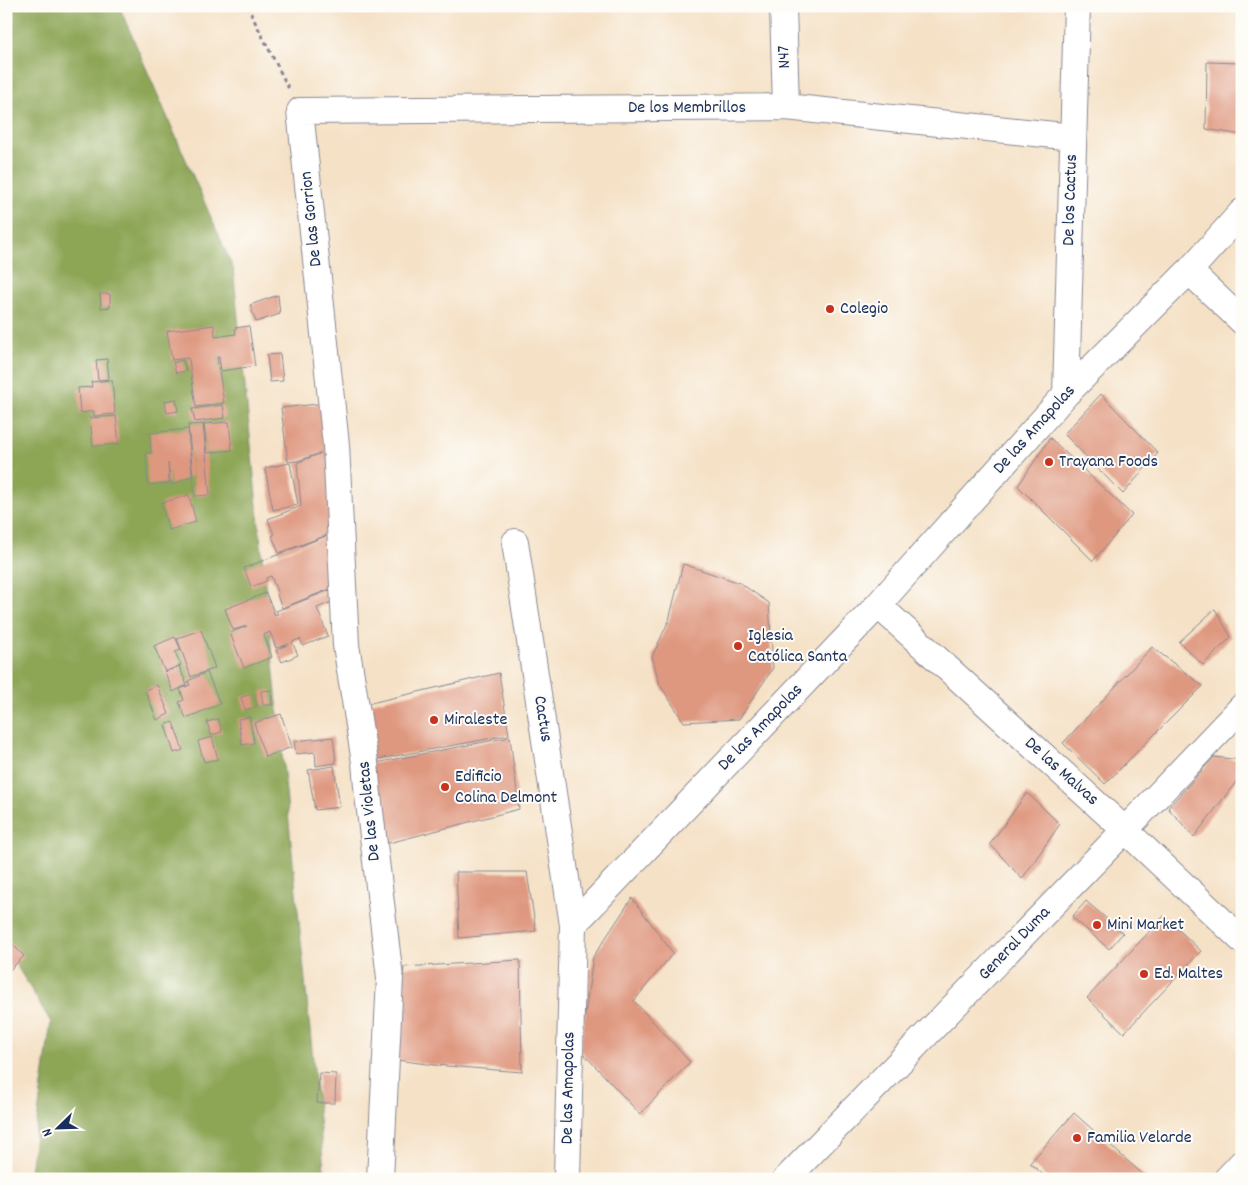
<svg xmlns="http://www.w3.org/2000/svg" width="1248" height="1185" font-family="Dekko,sans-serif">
<rect width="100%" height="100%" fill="#fdfcf7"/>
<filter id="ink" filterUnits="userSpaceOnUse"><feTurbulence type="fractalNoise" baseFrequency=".02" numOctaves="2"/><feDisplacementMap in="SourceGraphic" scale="10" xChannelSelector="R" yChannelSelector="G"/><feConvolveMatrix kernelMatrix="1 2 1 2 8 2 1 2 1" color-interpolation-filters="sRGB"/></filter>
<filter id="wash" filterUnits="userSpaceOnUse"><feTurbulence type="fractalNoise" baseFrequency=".0096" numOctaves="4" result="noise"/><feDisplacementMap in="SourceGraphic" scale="20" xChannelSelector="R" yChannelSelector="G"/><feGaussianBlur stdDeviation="1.12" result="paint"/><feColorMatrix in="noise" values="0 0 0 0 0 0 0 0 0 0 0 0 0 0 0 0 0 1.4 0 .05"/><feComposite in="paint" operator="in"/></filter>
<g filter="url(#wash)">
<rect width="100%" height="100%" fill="#f5e1c6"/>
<path fill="#8da657" stroke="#546a5a" d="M6,6H119L233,268L325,1179H29L51,1022L6,948Z"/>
<g id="blocks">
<path fill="#df9880" d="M1207,62L1242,63V135L1206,129Z
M100,294H110V307L101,308Z
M278,295L280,314L256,322L250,305Z
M214,325L215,337L236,334L235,328L249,326L255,366L221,371L219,357H217L224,403L196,407L189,360L188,358L172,360L167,331Z
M280,354L283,381L270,382L267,355Z
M107,359L109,379L98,380L96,360Z
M183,360L186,371L176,373L173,363Z
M112,380L115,414L94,416V411L80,413L78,388L92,387L91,382Z
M1101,394L1158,453L1123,494L1064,434Z
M176,399L178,411L167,413L165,401Z
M326,403L338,531L279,553L272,536L274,535L268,519L301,506L297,463L321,453L297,461L288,462L281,408Z
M223,405L225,418L195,422L192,409Z
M116,416L119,444L93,446L90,418Z
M229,422L232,450L207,453L204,424Z
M203,424L210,495L195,496L188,425Z
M188,429L192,476L171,485L168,463L169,483L148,485L146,453H151L150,433Z
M1050,438L1132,515L1093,561L1018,486Z
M290,463L298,505L273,510L265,468Z
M189,495L196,522L169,530L161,503Z
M331,534L340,585L282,608L277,595L278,594L271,576L266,578L267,581L251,587L244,568Z
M683,564L740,583L769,603L773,668L739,719L684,722L660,685L652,657L669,620Z
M335,588L339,599L317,608L328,636L303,646L300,639L292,642L298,655L282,662L276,650L289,644L276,648L270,632L264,635L272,657L244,668L230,633L247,626L233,630L225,609L266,593L275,615L278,614L276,611Z
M1215,609L1231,637L1203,665L1179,642Z
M201,630L215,668L191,677L177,638Z
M175,637L181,650L175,652L181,665L165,672L154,646Z
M1152,647L1203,686L1105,784L1063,743Z
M179,666L187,685L173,692L165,672Z
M207,672L220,704L186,718L179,702L184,700L180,689L190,685L188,681Z
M499,673L509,735L368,761L358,706Z
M157,685L169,714L157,720L145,690Z
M271,690L272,705H263L261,691Z
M254,694L257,706L245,710L241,697Z
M281,714L292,747L265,757L254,723Z
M250,717L254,743L242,745L238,719Z
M218,719L222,732L211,735L207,722Z
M173,722L183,750L174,753L165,725Z
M212,737L218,759L204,762L198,741Z
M333,737L336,763L316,766L315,752L296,754L294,741Z
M510,737L519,809L385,844L370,764Z
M1214,757L1241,760L1239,778L1194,837L1168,808Z
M334,766L340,807L315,810L308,770Z
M1027,793L1060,824L1022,879L990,844Z
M456,872H527L536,931L459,938Z
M632,898L673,953L634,1001L690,1062L640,1114L580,1050L593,957Z
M1086,901L1123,933L1109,949L1072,917Z
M1164,916L1201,951L1124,1033L1087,998Z
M6,938L24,956L6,974Z
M520,960L522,1072L434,1065L397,1060L404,967Z
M319,1073L336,1074L335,1103H317Z
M1074,1113L1148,1179H1048L1030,1163Z"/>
</g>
</g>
<g filter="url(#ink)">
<use href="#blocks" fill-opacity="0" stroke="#888892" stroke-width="1"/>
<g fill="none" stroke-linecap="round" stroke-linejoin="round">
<g stroke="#888892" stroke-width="28">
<path id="minor" d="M783,6L786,107
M1189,271L1242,321
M1066,394L1077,6
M515,542L573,925L567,1179
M878,605L1125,830L1242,940
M573,925L878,605L1066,394L1189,271L1242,212
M380,1179L390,978L367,786L365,762L346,645L336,445L300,111L786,107L1073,137
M786,1179L1125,830L1242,707
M1227,1179L1242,1163"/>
</g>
<path stroke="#888892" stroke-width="3" stroke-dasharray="4 4" stroke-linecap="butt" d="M247,6L290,91"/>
<use href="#minor" stroke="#fff" stroke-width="26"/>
</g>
</g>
<g fill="#c8321e" stroke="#fdfcf7" stroke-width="2">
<circle cx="830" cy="309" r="5"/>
<circle cx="1049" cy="462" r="5"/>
<circle cx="738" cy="646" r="5"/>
<circle cx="434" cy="720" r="5"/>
<circle cx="445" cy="787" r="5"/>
<circle cx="1097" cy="925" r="5"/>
<circle cx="1144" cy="974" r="5"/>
<circle cx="1077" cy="1138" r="5"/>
</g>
<g text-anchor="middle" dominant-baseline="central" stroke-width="4" stroke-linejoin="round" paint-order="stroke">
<g font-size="18" fill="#1b2f5e" stroke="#fdfcf7">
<text transform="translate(785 57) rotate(-92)">N47</text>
<text x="687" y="108">De los Membrillos</text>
<text transform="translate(1071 200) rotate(-88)">De los Cactus</text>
<text transform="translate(312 219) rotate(-96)">De las Gorrion</text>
<text transform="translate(1035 430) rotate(-48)">De las Amapolas</text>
<text transform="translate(542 719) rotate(81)">Cactus</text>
<text transform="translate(761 728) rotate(-46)">De las Amapolas</text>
<text transform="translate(1061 772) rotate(42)">De las Malvas</text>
<text transform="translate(370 811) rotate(-96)">De las Violetas</text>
<text transform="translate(1015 944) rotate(-46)">General Duma</text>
<text transform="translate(569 1088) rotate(-89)">De las Amapolas</text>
</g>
<g font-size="18" fill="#1b2f5e" stroke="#fdfcf7" text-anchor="start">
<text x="840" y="309">Colegio</text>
<text x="1059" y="462">Trayana Foods</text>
<text x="748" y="636">Iglesia<tspan x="748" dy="21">Católica Santa</tspan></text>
<text x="444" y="720">Miraleste</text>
<text x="455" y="777">Edificio<tspan x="455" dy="21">Colina Delmont</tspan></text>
<text x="1107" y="925">Mini Market</text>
<text x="1154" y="974">Ed. Maltes</text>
<text x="1087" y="1138">Familia Velarde</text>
</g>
</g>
<rect width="1248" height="1185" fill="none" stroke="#fdfcf7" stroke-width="25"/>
<g transform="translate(58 1128) rotate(247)" stroke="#fdfcf7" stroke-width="4" paint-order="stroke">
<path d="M0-4L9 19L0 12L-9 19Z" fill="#1b2f5e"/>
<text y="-8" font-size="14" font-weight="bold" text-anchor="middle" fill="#1b2f5e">N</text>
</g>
</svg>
